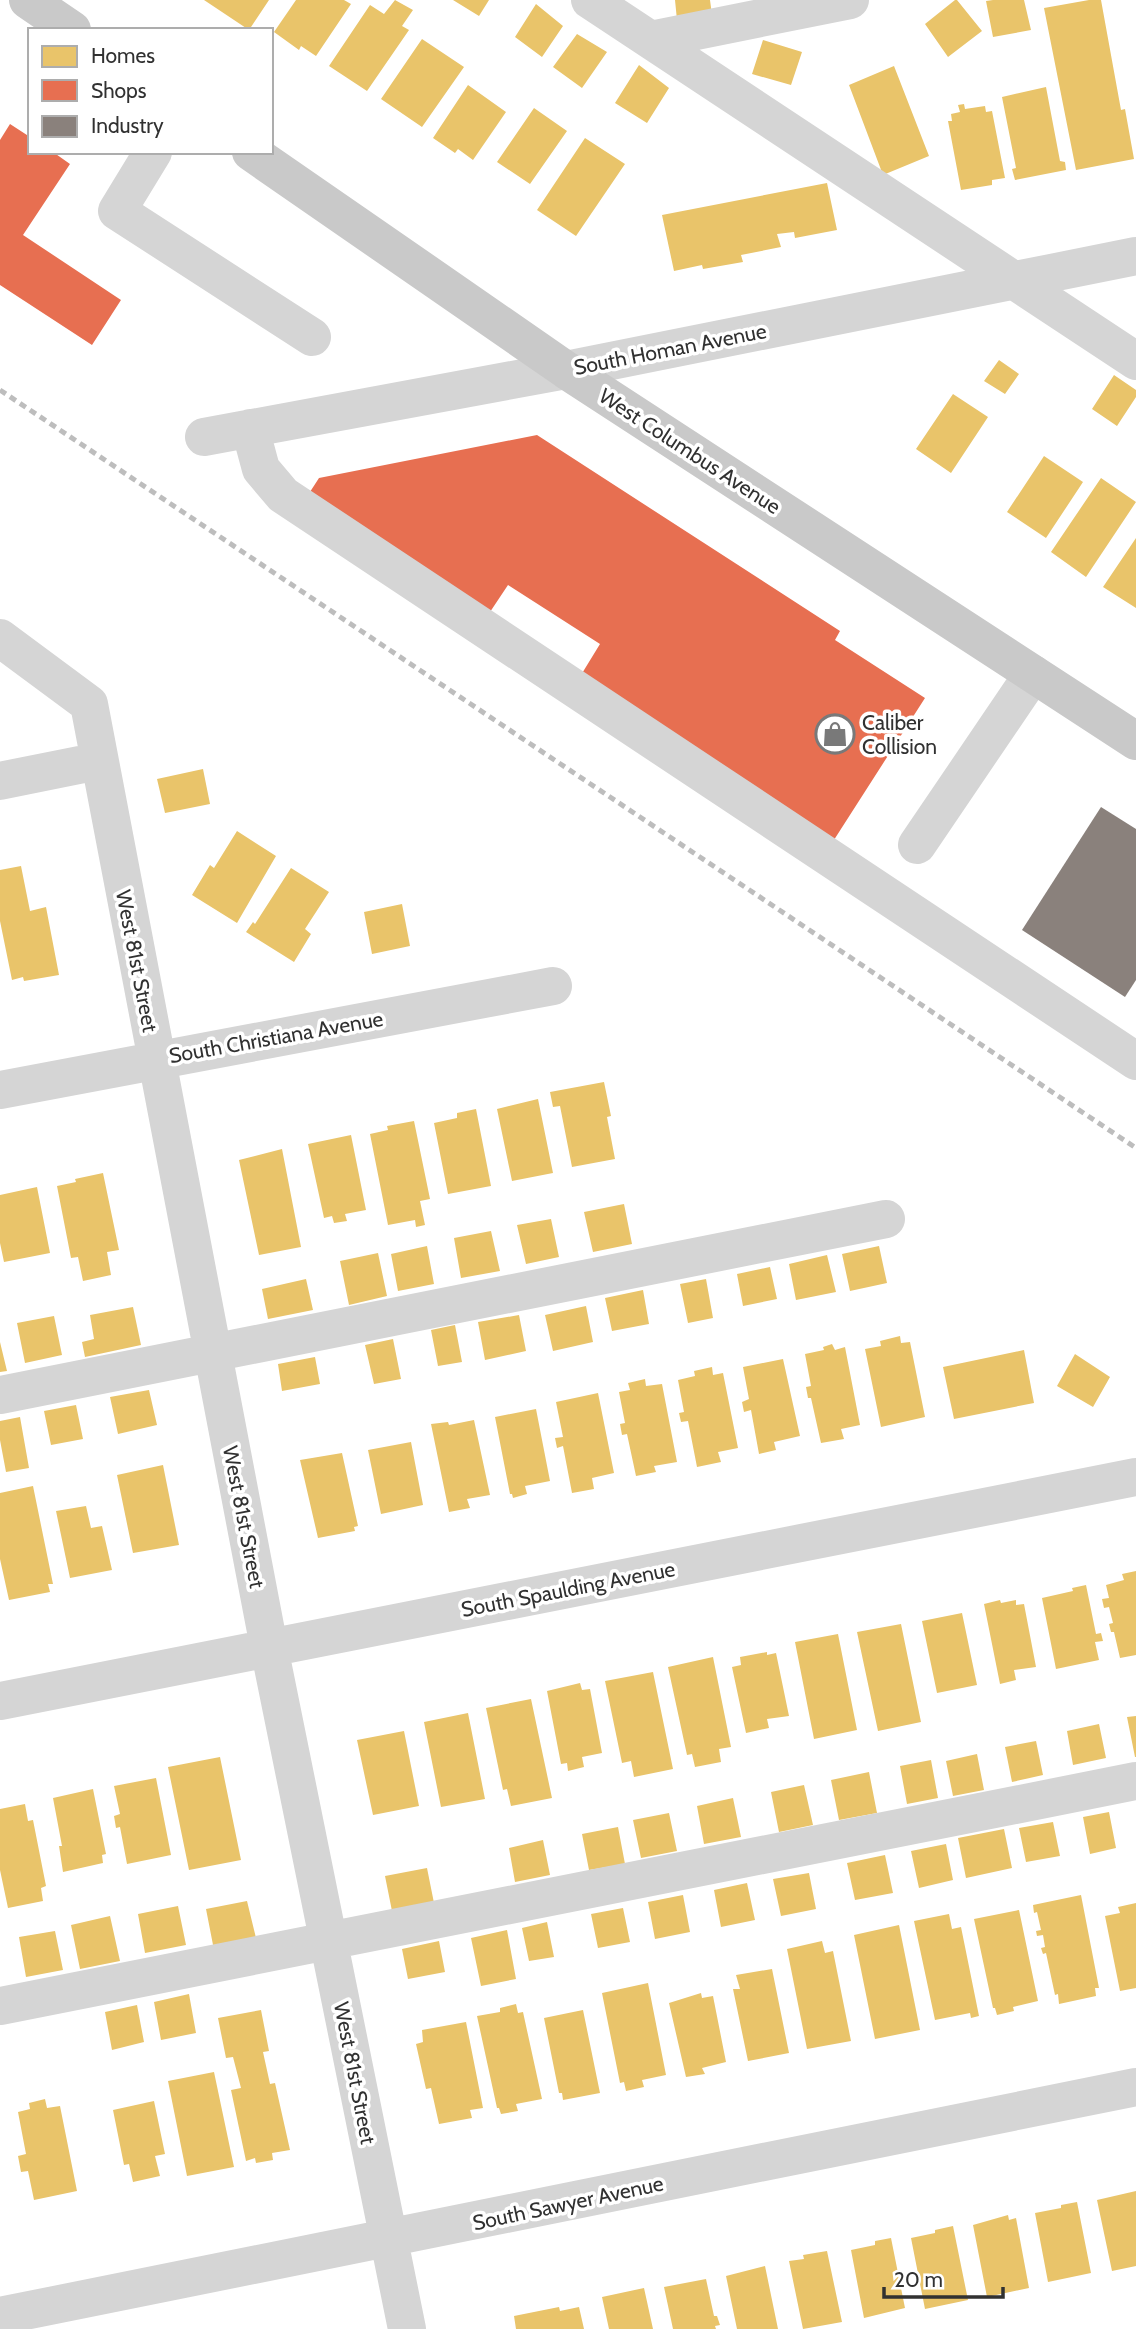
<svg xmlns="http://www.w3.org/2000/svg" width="1136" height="2329" font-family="Cabin,sans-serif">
<rect width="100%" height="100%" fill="#fff"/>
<path fill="#e9c46a" d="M204,0H269L249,30Z
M296,0H344L351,4L316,56L301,46L299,50L274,32Z
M395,0L413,10L402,26L409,30L367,91L329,66L370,5L384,14Z
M453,0H489L479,16Z
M675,0H710L712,15L677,20Z
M955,0H957L982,31L948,57L925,24Z
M993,0H1024L1031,30L993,37L986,1Z
M1089,0H1101L1121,110L1125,109L1134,159L1076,170L1044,8Z
M536,4L563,26L542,57L515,37Z
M577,34L607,52L582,88L553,67Z
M422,39L464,67L422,127L381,99Z
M763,40L802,52L791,85L752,74Z
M639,65L669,88L647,123L615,103Z
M894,66L929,156L883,175L849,85Z
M468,85L506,112L473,160L458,149L455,153L433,138Z
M1046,87L1060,161L1065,162L1066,170L1015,180L1012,169L1016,168L1002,97Z
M964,104L965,109L985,106L986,112L992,111L1005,178L992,180V185L961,190L948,121H952L951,114L960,112L958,105Z
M534,108L567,131L530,184L497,162Z
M585,138L625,164L576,236L537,210Z
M827,183L837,230L795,238L794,232L777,234L781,247L741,255L743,262L703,269L702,265L674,271L662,215Z
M999,360L1019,374L1005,394L984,381Z
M1114,375L1136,390V397L1117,426L1092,409Z
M953,394L988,417L951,473L916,449Z
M1044,456L1083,482L1046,538L1007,512Z
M1101,478L1136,502L1086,577L1051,552Z
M1136,538V608L1103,587Z
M203,769L210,804L165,813L157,779Z
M237,831L276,856L237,923L192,895L210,865L214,868Z
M21,866L30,911L46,907L59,975L24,981L23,977L12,980L0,921V870Z
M291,868L329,892L305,929L311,934L294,962L246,932L253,922L255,924Z
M402,904L410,946L372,954L364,912Z
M604,1082L611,1116L607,1117L615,1159L572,1167L560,1106L553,1107L550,1092Z
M538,1099L553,1173L512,1181L497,1109Z
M476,1109L491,1186L448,1194L434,1123L457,1118V1113Z
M414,1121L430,1199L420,1201L425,1225L416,1227L415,1220L388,1225L370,1134L388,1130L387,1126Z
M351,1135L366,1210L345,1214L347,1221L334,1223L332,1216L324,1218L308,1144Z
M282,1149L301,1247L259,1255L239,1160Z
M103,1173L119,1250L107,1252L111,1275L83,1281L78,1257L71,1258L57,1186L76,1182L75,1179Z
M37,1187L50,1253L4,1262L0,1243V1195Z
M624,1204L632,1244L593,1252L584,1212Z
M551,1219L559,1257L526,1264L517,1225Z
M491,1231L500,1271L461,1278L454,1238Z
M427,1246L434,1284L398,1291L391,1254Z
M879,1246L887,1283L850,1291L842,1254Z
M378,1253L387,1296L349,1305L340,1261Z
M827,1255L836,1292L796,1300L789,1264Z
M770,1267L777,1299L743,1306L737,1274Z
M306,1279L313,1310L268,1319L262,1289Z
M706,1279L713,1318L688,1323L680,1284Z
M643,1290L649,1324L612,1331L605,1298Z
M586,1306L593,1342L553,1351L545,1315Z
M133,1307L141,1345L85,1357L82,1342L94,1339L90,1315Z
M519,1315L526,1351L485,1360L478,1322Z
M54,1316L62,1355L25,1363L17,1323Z
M455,1325L462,1362L438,1366L431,1330Z
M900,1336L901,1343L910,1342L925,1417L881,1427L865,1349L881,1346L880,1341Z
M393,1339L401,1379L374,1384L365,1345Z
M0,1342L7,1371L0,1372Z
M832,1344L835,1350L845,1347L860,1425L841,1429L844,1439L821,1443L811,1398H808L806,1387L811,1386L805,1354L824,1350L823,1347Z
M1024,1350L1034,1403L954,1419L943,1367Z
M1075,1354L1110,1377L1093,1407L1057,1386Z
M315,1357L320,1384L282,1391L278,1364Z
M783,1359L800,1436L774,1442L776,1450L759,1454L751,1410L744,1412L742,1402L749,1399L743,1367Z
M712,1367L713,1375L723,1373L738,1448L718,1452L721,1462L697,1467L688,1421L681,1422L679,1413L684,1412L678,1380L695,1376L694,1371Z
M645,1379L646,1386L662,1384L677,1462L654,1466L656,1472L636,1476L627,1434L622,1435L620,1424L625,1423L619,1392L630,1390L628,1383Z
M149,1390L157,1425L118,1434L110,1397Z
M598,1393L614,1473L592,1478L594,1489L572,1493L563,1446L557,1448L555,1438L563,1437L556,1402Z
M76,1405L83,1439L51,1445L44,1411Z
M536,1409L550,1481L525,1486L527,1494L513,1498L512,1494H510L495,1417Z
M20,1417L29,1468L6,1472L0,1440V1421Z
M474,1420L490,1495L467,1499L470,1508L449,1512L431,1424L448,1422L449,1425Z
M411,1442L423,1505L381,1514L368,1450Z
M342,1453L358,1526L354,1527L355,1531L318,1538L300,1460Z
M163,1465L179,1545L133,1553L117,1475Z
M33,1486L53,1584H48L50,1592L9,1600L0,1559V1493Z
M86,1506L91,1528L102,1526L112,1570L70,1578L56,1511Z
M1136,1571V1655L1120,1658L1114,1632H1111L1109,1624L1113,1623L1109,1607L1104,1608L1102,1599L1109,1598L1106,1585L1124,1580L1122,1574Z
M1086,1585L1096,1634L1101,1633L1103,1641L1095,1642L1099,1660L1056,1669L1042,1598L1073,1591L1072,1588Z
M1000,1600L1001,1603L1016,1600V1605L1024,1604L1036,1667L1014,1670L1016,1680L1000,1684L984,1604Z
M962,1613L977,1685L937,1693L922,1621Z
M901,1624L921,1722L878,1731L857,1632Z
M838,1634L857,1730L814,1739L795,1642Z
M767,1652V1655L776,1653L789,1716L767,1719L769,1728L746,1733L732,1667L741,1665L740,1657Z
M713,1657L731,1747L719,1749L721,1762L695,1767L692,1754L687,1755L668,1667Z
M653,1672L673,1769L634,1777L631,1761L622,1763L605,1681Z
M580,1683L582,1690L590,1689L602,1753L582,1757L584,1767L568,1771L567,1763L561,1764L547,1691Z
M531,1699L552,1798L511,1806L507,1789L503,1790L486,1708Z
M468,1713L485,1799L441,1807L424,1722Z
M1136,1716V1757H1135L1127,1717Z
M1099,1724L1106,1758L1073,1765L1067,1731Z
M404,1731L419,1806L373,1815L357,1740Z
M1036,1741L1043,1775L1012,1782L1005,1747Z
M977,1754L984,1790L953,1796L946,1761Z
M220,1757L241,1860L189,1870L168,1767Z
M931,1760L938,1798L907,1804L900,1766Z
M869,1772L877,1813L839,1820L831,1780Z
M156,1778L171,1855L127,1864L120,1827L116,1828L114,1816L120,1814L114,1786Z
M804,1785L813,1825L779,1832L771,1792Z
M93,1789L106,1854L102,1855L103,1863L63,1872L59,1846H62L53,1798Z
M733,1798L741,1837L704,1844L697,1806Z
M25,1804L28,1821L33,1820L46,1886L41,1888L43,1901L8,1908L0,1870V1809Z
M1109,1812L1116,1848L1090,1854L1083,1817Z
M669,1813L677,1851L641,1858L633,1820Z
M1053,1822L1060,1856L1026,1862L1019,1828Z
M618,1827L625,1864L589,1870L582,1834Z
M1004,1829L1012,1868L966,1878L958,1838Z
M543,1840L550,1875L515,1882L509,1848Z
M946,1844L953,1880L919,1888L911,1851Z
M885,1855L893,1893L855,1900L847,1863Z
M427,1868L434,1903L392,1911L385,1876Z
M809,1873L816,1909L781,1916L773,1879Z
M747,1883L755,1920L721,1927L714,1890Z
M683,1895L690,1932L655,1939L648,1902Z
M1081,1895L1099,1988H1095L1096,1996L1059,2004L1058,1994L1055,1995L1046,1953L1043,1954L1041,1948L1045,1947L1043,1935L1037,1936L1036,1931L1041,1930L1037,1912L1034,1913L1033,1905Z
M247,1901L257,1942L214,1950L206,1909Z
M1136,1903V1988L1120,1991L1105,1916L1120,1913L1118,1907Z
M178,1906L186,1945L145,1953L138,1914Z
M623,1908L630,1942L598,1948L591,1914Z
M1019,1910L1038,2001L1013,2007L1014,2011L997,2015L995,2008H993L974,1919Z
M949,1914L952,1929L961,1927L979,2016L971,2018L970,2013L935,2020L914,1921Z
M110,1916L120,1961L80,1969L71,1925Z
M547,1922L554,1957L529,1961L522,1928Z
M899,1925L920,2030L875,2039L854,1935Z
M507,1930L516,1979L481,1986L471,1938Z
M55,1931L63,1970L26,1977L19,1937Z
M439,1941L445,1972L408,1979L402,1949Z
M822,1941L825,1953L833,1951L851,2041L807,2049L787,1949Z
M772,1969L789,2053L748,2061L733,1989H740L736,1975Z
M648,1983L666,2075L642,2080L644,2087L626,2091L624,2082L620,2083L602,1993Z
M701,1993L702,1998L713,1996L726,2062L702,2068L705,2074L686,2077L669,2003Z
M189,1994L196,2033L161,2040L154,2002Z
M516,2004L518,2013L523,2012L542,2099L516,2104L518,2111L501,2114L499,2108H497L477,2016L500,2012V2008Z
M137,2005L144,2042L112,2050L105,2012Z
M261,2010L269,2051L263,2052L270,2084L275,2083L290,2150L272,2153L273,2160L256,2163L255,2158L246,2161L231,2090L241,2088L233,2057L226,2058L218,2018Z
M583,2010L600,2093L563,2100L562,2093H559L544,2018Z
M466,2022L483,2108L470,2110L472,2118L439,2124L431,2088L426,2089L416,2044L423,2042L422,2030Z
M214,2072L234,2167L187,2176L168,2081Z
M45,2099L47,2108L60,2106L77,2191L34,2200L28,2171L21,2172L18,2156L26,2154L18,2112L30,2109L29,2103Z
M154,2101L165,2154L155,2156L160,2176L133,2182L129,2164L124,2165L113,2110Z
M1136,2191V2266L1112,2271L1097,2200Z
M1077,2202L1091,2273L1048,2282L1035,2213L1061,2208V2205Z
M1008,2215L1009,2220L1016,2218L1029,2288L987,2297L973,2225Z
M953,2226L968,2300L925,2309L911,2238L935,2233V2230Z
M891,2238L905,2308L864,2318L851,2250L875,2245V2241Z
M827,2251L842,2322L803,2329L789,2261L804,2259L803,2255Z
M765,2266L778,2329H737L726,2276Z
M706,2279L714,2316H717L720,2325L715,2326L716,2329H673L664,2287Z
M644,2288L653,2329H609L602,2297Z
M559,2307L560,2311L579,2307L584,2329H516L514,2316Z"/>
<path fill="#e76f51" d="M10,124L30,137V152H53L70,164L23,235L121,300L92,345L0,285V140Z
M537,435L840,631L835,640L925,698L832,843L581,675L600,644L508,585L490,612L308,495L319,478Z"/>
<path fill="#8a817c" d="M1101,807L1136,829V980L1125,997L1022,930Z"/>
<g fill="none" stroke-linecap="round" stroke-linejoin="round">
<path stroke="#d5d5d5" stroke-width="38" d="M590,0L1136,361
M651,40L850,0
M153,152L117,211L312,337
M250,428L261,469L283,495L1136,1061
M204,437L566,370L1136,256
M0,638L89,704L269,1647L407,2329
M0,781L99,761
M917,845L1033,674
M0,1090L553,986
M0,1395L886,1219
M0,1701L1136,1477
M0,2006L1136,1781
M0,2316L1136,2087"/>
<path stroke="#c9c9c9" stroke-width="38" d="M28,0L72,30
M251,152L566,370L1136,741"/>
<path stroke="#bdbdbd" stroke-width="5" stroke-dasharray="7 5" stroke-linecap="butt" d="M0,390L1136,1148"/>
</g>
<defs>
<g id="shop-ring" transform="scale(2.0125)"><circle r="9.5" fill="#fff" stroke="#797979" stroke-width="1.5"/><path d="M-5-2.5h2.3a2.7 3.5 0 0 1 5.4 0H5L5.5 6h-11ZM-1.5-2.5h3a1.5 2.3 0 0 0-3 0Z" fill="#797979"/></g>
</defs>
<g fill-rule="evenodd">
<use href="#shop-ring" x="835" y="734"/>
</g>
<g text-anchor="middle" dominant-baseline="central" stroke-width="7" stroke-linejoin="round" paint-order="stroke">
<g font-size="21" fill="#313131" stroke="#fff">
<text transform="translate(670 349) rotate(-11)">South Homan Avenue</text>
<text transform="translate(690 451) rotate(33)">West Columbus Avenue</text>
<text transform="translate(137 961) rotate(79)">West 81st Street</text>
<text transform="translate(276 1037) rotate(-10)">South Christiana Avenue</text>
<text transform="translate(244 1517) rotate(79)">West 81st Street</text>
<text transform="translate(568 1589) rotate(-11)">South Spaulding Avenue</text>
<text transform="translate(355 2073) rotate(79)">West 81st Street</text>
<text transform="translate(568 2203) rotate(-12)">South Sawyer Avenue</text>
</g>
<g font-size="21" fill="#313131" stroke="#fff" text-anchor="start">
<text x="862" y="722">Caliber<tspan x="862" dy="24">Collision</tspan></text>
</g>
</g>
<rect x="28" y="28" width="245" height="126" fill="#ffffff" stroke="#adadad" stroke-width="2"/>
<rect x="42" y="46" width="35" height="21" fill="#e9c46a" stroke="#adadad" stroke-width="2"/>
<text x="91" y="63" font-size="21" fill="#313131">Homes</text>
<rect x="42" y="80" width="35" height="21" fill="#e76f51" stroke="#adadad" stroke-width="2"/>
<text x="91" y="98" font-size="21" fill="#313131">Shops</text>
<rect x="42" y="116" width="35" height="21" fill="#8a817c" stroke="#adadad" stroke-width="2"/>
<text x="91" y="133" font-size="21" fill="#313131">Industry</text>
<path d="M884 2287v10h119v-10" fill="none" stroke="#313131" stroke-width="3.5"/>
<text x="894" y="2287" font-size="21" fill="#313131" stroke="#ffffff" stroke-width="5" paint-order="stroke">20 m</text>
</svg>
